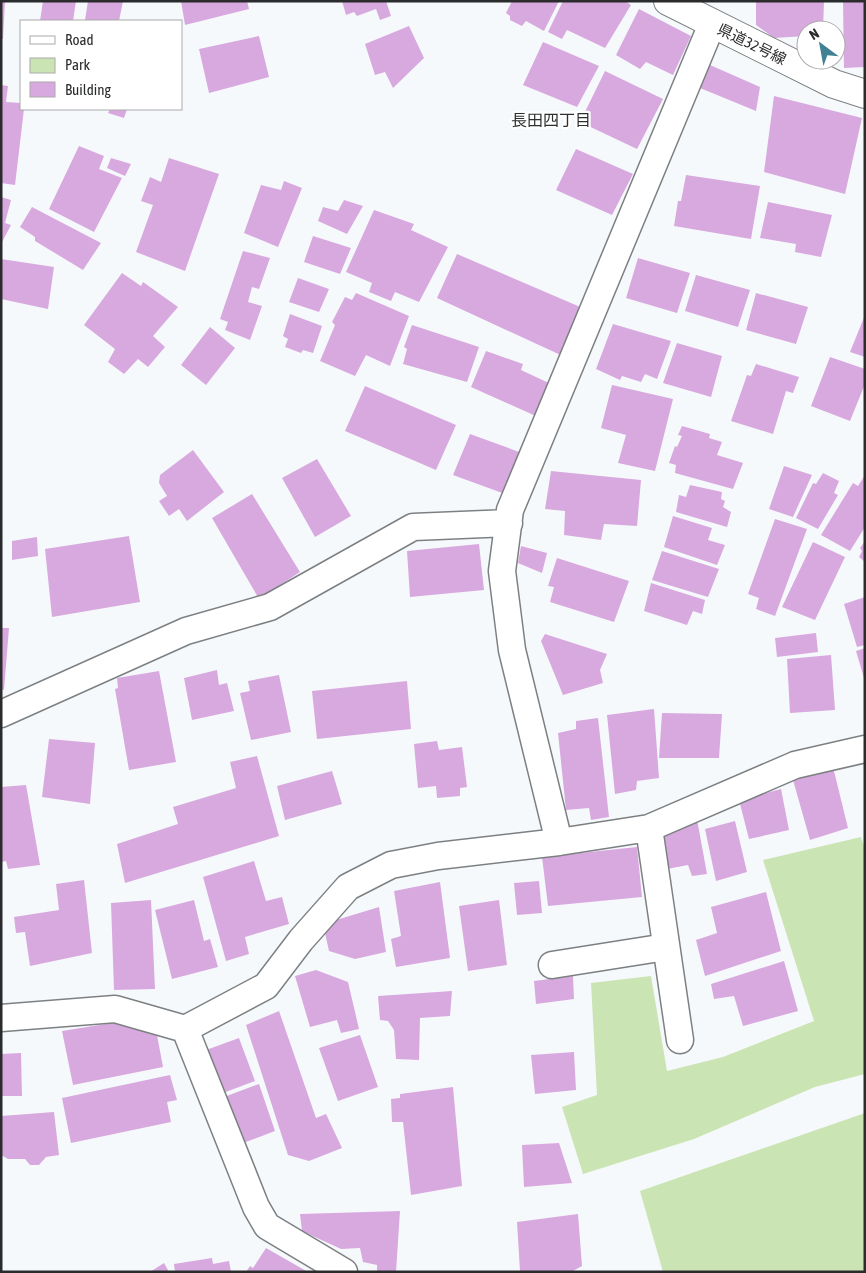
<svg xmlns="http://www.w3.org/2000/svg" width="866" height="1273" font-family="'Asap Condensed','Noto Sans JP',sans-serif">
<rect width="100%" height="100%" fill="#f6f9fc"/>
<path fill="#cbe4b4" d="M861,837L865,850V1074L815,1087L694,1139L583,1174L562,1107L597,1095L591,983L651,976L667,1071L723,1057L814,1021L763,860Z
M865,1113V1272H663L640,1191Z"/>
<path fill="#d8a9df" d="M1,1H5L3,39H1Z
M43,1H76L73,21H40Z
M88,1H123L119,21L85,20Z
M181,1H247L249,9L185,25Z
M342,1H386L391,16L380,20L376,9L357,16L354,12L346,15Z
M512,1H559L544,31L526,21L522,26L510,20V16L506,13Z
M563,1H625L631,5L605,48L567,30L562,39L548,32Z
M756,1H824L823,30H806V36L774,38L756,25Z
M843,1H865V67L844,68Z
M639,9L691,36L673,75L646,62L640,69L616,55Z
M409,26L424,58L393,88L385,72L375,75L365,44Z
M259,36L269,77L209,93L199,49Z
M543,42L599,66L577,107L523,85Z
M710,65L760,87L756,111L700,88Z
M605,71L663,99L637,149L580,122Z
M1,85L8,86L6,102L21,103V109H24L15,185L1,183Z
M774,96L862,118L845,194L764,172Z
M110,109H127L124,118L108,113Z
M79,146L104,156L99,169L122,178L94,232L49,209Z
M576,149L633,174L612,215L556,190Z
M111,158L131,164L125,176L107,168Z
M169,158L219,174L185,271L136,252L153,205L141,201L150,177L161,182Z
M686,175L760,186L751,239L674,226L678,201H681Z
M284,181L302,188L278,247L244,233L261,185L281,190Z
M1,197L11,200L5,223L11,225L1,244Z
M344,200L363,206L347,234L318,221L323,207L338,211Z
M768,202L832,215L821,257L795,252L796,244L760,238Z
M32,207L101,243L83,270L35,241V237L20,227Z
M374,210L414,224L411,230L448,247L419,302L395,292L391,301L369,292L372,283L346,272Z
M313,236L351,248L340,274L304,262Z
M243,251L270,258L259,289L252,287L248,302L262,306L250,340L225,330L228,322L220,319Z
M457,254L585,309L565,357L437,298Z
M638,258L690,273L677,313L626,298Z
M1,259L54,267L48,309L1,299Z
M122,273L141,286L143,282L178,307L153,336L165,347L148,367L138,359L124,374L108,362L115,349L84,325Z
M696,275L750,290L738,327L685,311Z
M298,278L329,289L319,312L289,302Z
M356,293L409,316L390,366L366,355L355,376L320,361L335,325L332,322L345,297L352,300Z
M756,293L808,307L796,344L746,330Z
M290,314L322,326L313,353L303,350L301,353L285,347L288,339L283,336Z
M865,315V357L850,352Z
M613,324L671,341L657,379L645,374L641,382L622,376L620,380L596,369Z
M412,325L479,347L467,382L403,364L407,349L404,347Z
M210,327L235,348L206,385L181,365Z
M677,343L722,356L711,397L663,383Z
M486,351L523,364L521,370L553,385L538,417L471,387Z
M830,357L865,369V384L850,421L811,406Z
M756,364L799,377L793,393L786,391L773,434L731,421L747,375L751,376Z
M612,385L673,399L655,471L618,463L626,435L601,428Z
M365,386L456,425L436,470L345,431Z
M682,426L710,434L709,438L722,442L717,455L743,463L733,489L675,473L676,465L669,463L675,446L677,447L682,436L678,435Z
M470,434L522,453L505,494L453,475Z
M193,450L224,492L187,521L179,509L169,516L159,501L167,496L159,483L160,475Z
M317,459L351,516L315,537L282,478Z
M784,466L812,475L793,517L769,509Z
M551,471L641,480L637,526L604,524L601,540L564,535L565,511L545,509Z
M823,473L839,481L834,493L838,495L818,529L796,518L813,483L816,484Z
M865,475V527L850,551L821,535L853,483L858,486Z
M690,485L722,492L721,499L725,501L723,507L731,512L727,527L676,512L679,495L686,497Z
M252,494L300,572L259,599L212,518Z
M673,516L712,528L708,540L725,545L717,565L664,547Z
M775,519L807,529L775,616L756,609L759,598L748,594Z
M129,536L140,602L52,617L45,549Z
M37,537L38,556L12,560V541Z
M865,541V562L859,557L862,551L860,548Z
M813,542L845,557L815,620L782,607Z
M479,544L484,590L410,597L407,551Z
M521,546L547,553L542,573L518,563Z
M662,551L719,569L708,597L652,580Z
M557,558L629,581L614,622L550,602L554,587L548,586Z
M651,583L705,600L702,614L693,611L687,625L644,611Z
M865,597V645L857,647L844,604Z
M1,628H9L4,690L1,689Z
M816,633L818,652L777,657L775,638Z
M545,634L607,654L600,670L603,683L563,695L541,641Z
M865,648V678H864L856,651Z
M831,655L835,710L790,713L787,659Z
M217,670L219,685L227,683L234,711L192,720L184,678Z
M159,671L176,762L129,770L115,689L118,688L117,678Z
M279,675L291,732L251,740L240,693L250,691L248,681Z
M407,681L411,729L317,739L312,691Z
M654,709L659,778L637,781L636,790L615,794L607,715Z
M662,713L722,714L719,758H659Z
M598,718L609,817L591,820L589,808L566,810L558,733L576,729V721Z
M49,739L95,743L90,804L42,797Z
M437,741L439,750L462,747L467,787L460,788V796L437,798L436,786L418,788L414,744Z
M257,756L279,836L125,883L117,844L178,824L173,807L236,788L230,762Z
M833,767L848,828L810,840L793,780Z
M332,771L342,804L285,820L277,786Z
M26,785L40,865L8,869L6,861L1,862V787Z
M781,789L789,830L749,839L739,800Z
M697,819L707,874L692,876L688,865L667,869L660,829Z
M735,821L747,872L716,881L705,829Z
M637,847L642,897L548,906L542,857Z
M254,861L266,901L282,897L289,924L245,937L249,954L226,961L203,877Z
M84,880L92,953L30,966L25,932L16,933L14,917L59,910L56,884Z
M539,881L542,913L517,915L514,883Z
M440,882L450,958L396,967L391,939L401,936L394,891Z
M766,892L781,951L705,976L696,940L717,933L711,907Z
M151,900L155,989L114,990L111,903Z
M194,900L204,941L210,939L218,967L172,979L155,910Z
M499,900L507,965L468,971L459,906Z
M379,907L386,952L355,959L329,951L323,924Z
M784,961L798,1011L743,1026L734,996L714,999L711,984Z
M316,970L348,982L359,1029L341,1033L337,1020L310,1027L295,976Z
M573,976L574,999L536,1004L534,981Z
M452,991L450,1016L420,1018L419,1060L396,1059L394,1030L388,1021L380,1020L378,996Z
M279,1011L316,1118L326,1114L342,1148L309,1161L288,1155L246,1025Z
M118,1022L157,1035L163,1067L73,1085L62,1031Z
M360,1035L378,1087L338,1101L319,1048Z
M239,1038L255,1081L223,1093L206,1050Z
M574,1052L576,1090L535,1094L531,1055Z
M21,1053L22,1096H1V1054Z
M170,1075L177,1100L167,1102L171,1122L71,1143L62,1098Z
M259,1084L275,1131L243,1143L224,1097Z
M453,1087L462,1186L411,1195L403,1122H392L391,1099L400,1098V1094Z
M54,1112L59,1155L46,1157L39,1165H30L25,1159H8L1,1155V1116Z
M559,1143L572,1183L524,1187L522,1145Z
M400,1211L396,1272H377V1265L363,1262L360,1248L341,1249L302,1231L300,1214Z
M578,1214L582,1266L571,1272L520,1271L517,1222Z
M266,1248L308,1272H246L250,1266L253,1268Z
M212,1258L213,1264L229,1261L231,1272H175L174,1264Z
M164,1263L169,1272H150Z"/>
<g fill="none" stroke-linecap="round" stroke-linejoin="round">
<g stroke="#7d8082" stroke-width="29">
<path id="minor" d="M1,714L186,631L270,607L413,527L509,523
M649,828L680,1040
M559,842L512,650L502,571L510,510L712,24
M552,965L666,947
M1,1018L115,1009L185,1029L266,986L301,940L348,887L391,865L438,856L559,842L649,828L795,765L865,749
M185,1029L256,1207L267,1226L344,1272"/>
</g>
<g stroke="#7d8082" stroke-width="30">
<path id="secondary" d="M668,1L834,84L865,94"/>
</g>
<use href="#minor" stroke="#fff" stroke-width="26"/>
<use href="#secondary" stroke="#fff" stroke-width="28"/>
</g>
<g text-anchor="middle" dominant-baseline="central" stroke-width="4.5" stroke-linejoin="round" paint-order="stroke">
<g font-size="15" fill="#2a2b2c" stroke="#fff">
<text transform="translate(752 44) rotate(26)">県道32号線</text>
</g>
<g font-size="16" fill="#2d2f31" stroke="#fff">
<text x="551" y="120">長田四丁目</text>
</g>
</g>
<rect width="866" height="1273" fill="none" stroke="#2a2b2c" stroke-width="5"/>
<rect x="20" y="20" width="162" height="90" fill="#ffffff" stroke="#aaaaab"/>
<rect x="30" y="36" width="25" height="8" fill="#ffffff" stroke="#aaaaab"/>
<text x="65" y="45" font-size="15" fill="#2a2b2c">Road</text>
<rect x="30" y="58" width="25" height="15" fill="#cbe4b4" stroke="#aaaaab"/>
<text x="65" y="70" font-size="15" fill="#2a2b2c">Park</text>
<rect x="30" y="82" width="25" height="15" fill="#d8a9df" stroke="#aaaaab"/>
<text x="65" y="95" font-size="15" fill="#2a2b2c">Building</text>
<g transform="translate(821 45) rotate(328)"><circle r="24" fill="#ffffff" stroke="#aaaaab"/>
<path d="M0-4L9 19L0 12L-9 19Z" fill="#408194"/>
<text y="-8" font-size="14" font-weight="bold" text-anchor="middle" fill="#2a2b2c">N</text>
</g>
</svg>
